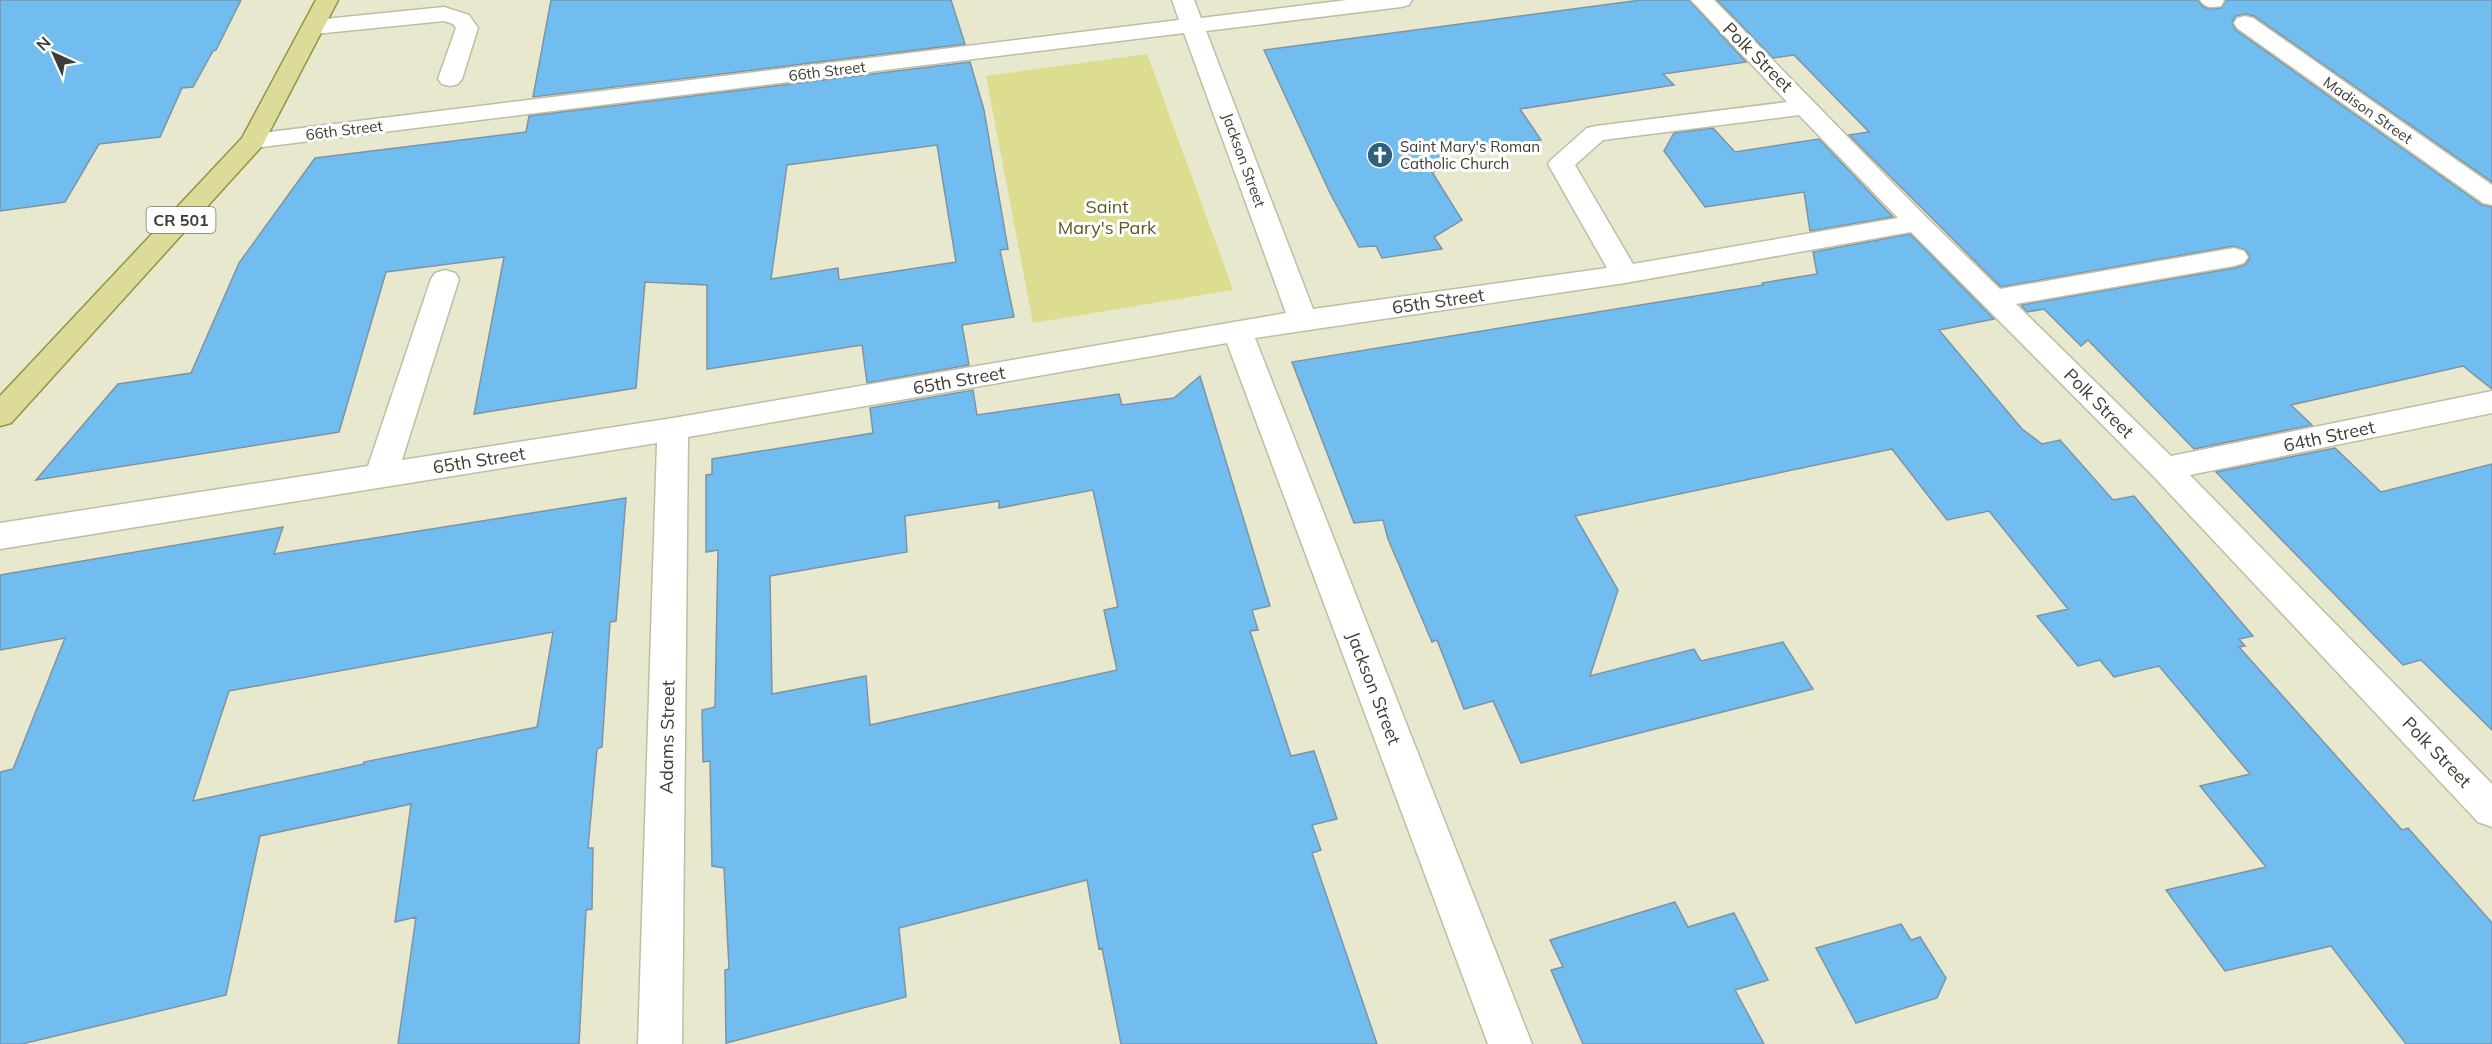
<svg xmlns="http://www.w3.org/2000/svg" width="2492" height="1044" font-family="Mulish,sans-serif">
<rect width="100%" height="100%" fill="#e7e8cd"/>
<path fill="#dcdd8f" d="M1147,54L1233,290L1033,323L986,76Z"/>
<path fill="#71bdef" stroke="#7e94a5" stroke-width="1.5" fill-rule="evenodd" d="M0,0H241L216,50L213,51L193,87L182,88L160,137L99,144L65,202L0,211Z
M551,0H951L965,44L533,97Z
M1641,0H1689L1746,62L1663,74L1674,85L1520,109L1541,140L1445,154L1454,168L1432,172L1462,220L1434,237L1442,249L1382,258L1376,246L1359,247L1330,193L1264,50Z
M1717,0H2198L2203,7L2212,9L2221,8L2226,0H2492V182L2254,16L2246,14L2236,16L2232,22L2236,30L2482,205L2492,207V389L2463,366L2291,405L2312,425L2194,449L2088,340L2081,346L2044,309L2027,312L2021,305L2235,268L2245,265L2250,258L2246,250L2234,246L2001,287L1849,135L1869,132L1794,55L1773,58Z
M970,62L984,110L1008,249L1000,250L1014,317L962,325L969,365L867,383L862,345L707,369V285L645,282L636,388L474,414L504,257L386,272L339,432L36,480L118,384L191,373L239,263L315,158L526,132L529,116ZM937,145L956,262L839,280L838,268L771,279L787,165Z
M1713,128L1735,152L1819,139L1893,217L1810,231L1804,192L1705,207L1664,151L1674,133Z
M1910,234L1994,319L1939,330L2022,429L2042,444L2060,440L2113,500L2134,496L2253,636L2239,639L2245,646L2239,647L2402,830L2408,828L2492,923V1044H2406L2331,946L2225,971L2166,890L2266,867L2200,786L2250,774L2159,666L2114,677L2100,660L2078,666L2037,616L2068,609L1989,511L1947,520L1892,449L1575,516L1618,590L1590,676L1694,649L1701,661L1783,642L1813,689L1521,763L1493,701L1464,709L1437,640L1432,642L1388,539L1383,520L1354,523L1292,362L1763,285L1762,283L1817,274L1813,252Z
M1200,376L1270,606L1252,610L1258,630L1250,631L1291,756L1314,751L1337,819L1312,825L1321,850L1312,853L1377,1044H1121L1102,948L1099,949L1087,880L899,928L906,997L726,1043L725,970L729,969L724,868L712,866L710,761L703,762L702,710L715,707L718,550L706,552V475L712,474V459L873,433L870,408L973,390L977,415L1119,394L1122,405L1174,398ZM1093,490L1118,607L1104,610L1117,670L870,725L866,676L772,694L770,576L907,552L905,516L999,501V508Z
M2335,448L2381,492L2492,464V730L2421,660L2403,665L2216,472Z
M626,498L616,621L610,622L602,747L597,749L588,848H593L592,909L586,910L579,1044H398L416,917L395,922L411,804L260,836L226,995L22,1044H0V772L13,769L65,638L0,650V575L283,527L274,554ZM553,632L537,727L364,762V764L193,801L229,691Z
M1675,902L1688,927L1734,913L1768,980L1735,990L1764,1044H1583L1551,970L1563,967L1550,940Z
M1901,924L1911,940L1920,937L1946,978L1937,998L1856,1023L1816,948Z"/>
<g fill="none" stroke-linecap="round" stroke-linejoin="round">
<g stroke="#bdbea4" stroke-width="3">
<path id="minor" d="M1172,0H1194L1201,18L1347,0H1412L1409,5L1401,7L1206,31L1313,309L1607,268L1548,164L1552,159L1587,128L1596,126L1787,102L1691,0H1714L1926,217L2000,289L2234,248L2244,251L2248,257L2244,263L2234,266L2016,304L2171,456L2492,391V413L2190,475L2492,784V827L2478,822L2154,477L1911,232L1625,283L1255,338L1532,1044H1488L1227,343L688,437L682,1044H638L657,443L0,549V523L368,466L431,279L435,273L445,270L455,273L459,279L402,460L673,418L1286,313L1184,33L253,148L244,146L241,141L244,136L253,134L1179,20ZM1799,115L1898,218L1633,264L1575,165L1603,140Z
M2200,0H2223L2224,1L2221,6C2212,8 2205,8 2200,0Z
M444,7L469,15L478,28L462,79L458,84L450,86L442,84L438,79L456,28L453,24L444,21L315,34L307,32L304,27L307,22L315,20Z
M2245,16L2253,18L2492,185V205L2483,203L2237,28L2234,23L2237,18Z"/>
</g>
<g stroke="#959446" stroke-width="3">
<path id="major" d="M316,0H338L262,146L11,423L0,426V396L242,138Z"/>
</g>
<use href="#minor" fill="#fff" fill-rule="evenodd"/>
<use href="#major" fill="#dcdb97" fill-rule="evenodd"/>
</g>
<defs>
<g id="church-disc" transform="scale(1.35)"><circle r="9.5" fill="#31607f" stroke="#fff"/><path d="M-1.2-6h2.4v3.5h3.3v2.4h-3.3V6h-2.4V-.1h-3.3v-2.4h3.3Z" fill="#fff"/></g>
</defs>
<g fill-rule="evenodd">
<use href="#church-disc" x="1380" y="155"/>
</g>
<g text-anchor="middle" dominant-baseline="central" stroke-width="6" stroke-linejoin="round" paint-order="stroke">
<g font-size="15" fill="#3d3d33" stroke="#fff">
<text transform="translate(827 71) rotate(-7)">66th Street</text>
<text transform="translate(2368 110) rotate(35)">Madison Street</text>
<text transform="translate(344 130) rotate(-7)">66th Street</text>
<text transform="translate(1244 160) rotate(70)">Jackson Street</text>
</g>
<g font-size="15" fill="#3d3d33" stroke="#fff" text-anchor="start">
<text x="1400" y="146">Saint Mary's Roman<tspan x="1400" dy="17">Catholic Church</tspan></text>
</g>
<rect fill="#fff" stroke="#777770" stroke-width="1.5" x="146.5" y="207" width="69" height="26" rx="4.5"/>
<g font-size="16" font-weight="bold" fill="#3d3d33">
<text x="181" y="220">CR 501</text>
</g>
<g font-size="18" fill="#3d3d33" stroke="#fff">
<text transform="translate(1758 57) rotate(45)">Polk Street</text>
<text transform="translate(1438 301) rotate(-8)">65th Street</text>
<text transform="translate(959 380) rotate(-10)">65th Street</text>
<text transform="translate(2099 403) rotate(45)">Polk Street</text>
<text transform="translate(2329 436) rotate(-12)">64th Street</text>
<text transform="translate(479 460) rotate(-9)">65th Street</text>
<text transform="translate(1374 688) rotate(69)">Jackson Street</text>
<text transform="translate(667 737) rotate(-89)">Adams Street</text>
<text transform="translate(2437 752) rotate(46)">Polk Street</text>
</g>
<g font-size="18" fill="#5a591d" stroke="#fff">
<text x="1107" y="206">Saint<tspan x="1107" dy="21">Mary's Park</tspan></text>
</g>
</g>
<g transform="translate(54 54) rotate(315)" stroke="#ffffff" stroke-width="4.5" paint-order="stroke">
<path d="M0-4.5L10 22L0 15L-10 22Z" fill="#3d3d33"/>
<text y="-9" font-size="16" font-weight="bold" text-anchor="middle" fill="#3d3d33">N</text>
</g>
</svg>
